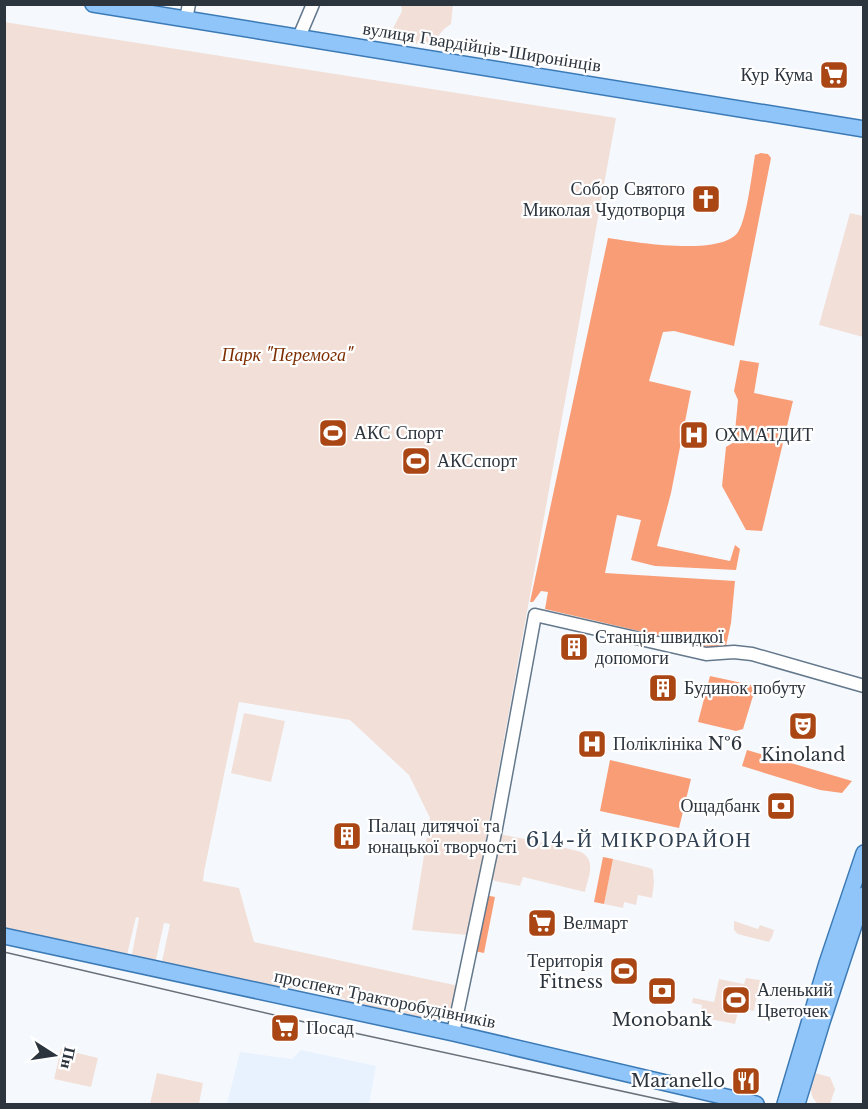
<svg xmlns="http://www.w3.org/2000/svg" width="868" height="1109" font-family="'Libre Baskerville',serif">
<rect width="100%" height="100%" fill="#f5f9fe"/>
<path fill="#e7f2fe" d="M301,1050L376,1066L369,1104H227L240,1052L292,1059Z"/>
<path fill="#f2e0d8" d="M401,5H453L451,24L444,29L430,46L400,41L393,38L392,30L402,11Z
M4,22L616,118L483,856L467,935L412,930L430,818L409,775L350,720L239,702L204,872L203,881L239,888L254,942L459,986L453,1015L428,1023L344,1006L345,999C317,993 291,985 263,987L161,966L170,924L164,923L155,964L131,959L139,918L136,917L126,959L5,932Z
M850,213L863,216V337L819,325Z
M244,713L285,721L271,782L231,773Z
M499,834L541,842L581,852C597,861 588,877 585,892L523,877L520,886L495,881L489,877Z
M613,859L650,868L653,870L654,883L652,898L638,895L636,905L624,902L623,908L604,904Z
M734,921L758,929L760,925L774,930L772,937L769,942L745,936L738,934L734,930Z
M746,978L760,980L754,1011L739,1008L735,1024L700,1017L702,1005L692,1003L693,998L714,1002L719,979L744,984Z
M61,1049L98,1058L91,1087L54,1079Z
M157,1073L203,1083L199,1104H150Z
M815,1073L830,1077L835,1089L830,1104H818C808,1095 810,1085 815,1073Z"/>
<path fill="#f99d77" d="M761,153L768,154L771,158L734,346L674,331L663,332L649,381L691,391L671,493L657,546L730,561L735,545L740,549L736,570L655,566L631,560L641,520L617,515L605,573L735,581L731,623L726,646L716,649L545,609L548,592L541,591L533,602H530L608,238C634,242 721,257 738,232C747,218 752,173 755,155Z
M740,360L759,363L754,393L793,401L762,531L746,530L722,486L726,447L734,442L738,400L734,391Z
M710,676L756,686L743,729L736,731L698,722Z
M747,750L852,781L842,793L820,790L742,766Z
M610,760L691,779L679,828L600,811Z
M603,857L613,859L604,904L594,902Z
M485,895L495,897L484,953L474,951Z"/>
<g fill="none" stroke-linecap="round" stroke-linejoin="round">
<g stroke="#64788c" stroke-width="15">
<path id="minor" d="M186,19L189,4
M299,37L313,4
M453,1033L496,828L535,615L706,654L734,652L752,654L864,686"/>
</g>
<g stroke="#3c7ab5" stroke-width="18">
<path id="major" d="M93,4L864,129
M4,936L453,1033L756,1104
M785,1104L827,963L864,853
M797,1104L822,1022L864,895"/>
</g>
<use href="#minor" stroke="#fff" stroke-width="12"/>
<use href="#major" stroke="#8fc5f9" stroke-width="15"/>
<path stroke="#697078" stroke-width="1.5" d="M4,952L313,1024L681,1104"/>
</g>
<defs>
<g id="supermarket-square" transform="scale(1.5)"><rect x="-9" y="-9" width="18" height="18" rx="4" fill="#aa4614" stroke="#fff"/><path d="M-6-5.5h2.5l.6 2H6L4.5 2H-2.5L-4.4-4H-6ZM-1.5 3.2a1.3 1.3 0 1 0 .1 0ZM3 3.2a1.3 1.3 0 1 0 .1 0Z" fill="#fff"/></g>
<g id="church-square" transform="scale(1.5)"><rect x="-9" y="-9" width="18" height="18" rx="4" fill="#aa4614" stroke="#fff"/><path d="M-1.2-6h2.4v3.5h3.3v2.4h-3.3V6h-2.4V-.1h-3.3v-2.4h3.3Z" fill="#fff"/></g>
<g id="stadium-square" transform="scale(1.5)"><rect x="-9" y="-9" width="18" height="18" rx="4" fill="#aa4614" stroke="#fff"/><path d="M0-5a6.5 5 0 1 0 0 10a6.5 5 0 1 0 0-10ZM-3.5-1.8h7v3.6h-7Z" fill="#fff"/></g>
<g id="hospital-square" transform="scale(1.5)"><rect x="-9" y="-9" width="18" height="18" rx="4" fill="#aa4614" stroke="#fff"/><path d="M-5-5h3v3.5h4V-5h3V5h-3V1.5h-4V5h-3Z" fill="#fff"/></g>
<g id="building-square" transform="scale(1.5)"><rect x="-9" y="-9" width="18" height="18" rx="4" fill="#aa4614" stroke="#fff"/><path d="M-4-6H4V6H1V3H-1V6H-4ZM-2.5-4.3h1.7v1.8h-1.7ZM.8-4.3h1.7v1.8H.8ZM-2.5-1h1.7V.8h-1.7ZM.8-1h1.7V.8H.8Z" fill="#fff"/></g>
<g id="theatre-square" transform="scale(1.5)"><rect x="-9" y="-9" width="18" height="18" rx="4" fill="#aa4614" stroke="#fff"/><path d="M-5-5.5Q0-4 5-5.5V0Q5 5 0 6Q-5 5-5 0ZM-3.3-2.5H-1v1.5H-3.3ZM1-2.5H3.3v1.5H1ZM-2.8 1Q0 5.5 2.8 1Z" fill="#fff"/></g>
<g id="bank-square" transform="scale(1.5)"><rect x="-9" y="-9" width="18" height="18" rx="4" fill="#aa4614" stroke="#fff"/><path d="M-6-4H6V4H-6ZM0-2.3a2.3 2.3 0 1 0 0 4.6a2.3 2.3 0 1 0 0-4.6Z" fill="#fff"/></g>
<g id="restaurant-square" transform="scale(1.5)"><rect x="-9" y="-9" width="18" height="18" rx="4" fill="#aa4614" stroke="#fff"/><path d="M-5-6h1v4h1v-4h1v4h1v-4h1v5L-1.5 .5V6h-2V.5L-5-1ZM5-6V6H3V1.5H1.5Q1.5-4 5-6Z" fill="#fff"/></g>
</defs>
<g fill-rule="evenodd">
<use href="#supermarket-square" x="834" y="75"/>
<use href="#church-square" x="706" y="199"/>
<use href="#stadium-square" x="333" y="433"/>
<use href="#hospital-square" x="694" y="435"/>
<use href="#stadium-square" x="416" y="461"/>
<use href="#building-square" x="574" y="647"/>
<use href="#building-square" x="663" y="688"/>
<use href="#theatre-square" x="803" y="726"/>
<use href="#hospital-square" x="592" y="744"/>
<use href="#bank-square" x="781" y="806"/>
<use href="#building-square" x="347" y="836"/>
<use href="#supermarket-square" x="542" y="923"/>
<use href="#stadium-square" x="624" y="971"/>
<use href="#bank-square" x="662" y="991"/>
<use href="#stadium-square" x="736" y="1000"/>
<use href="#supermarket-square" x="285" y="1028"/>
<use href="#restaurant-square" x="746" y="1081"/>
</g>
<g text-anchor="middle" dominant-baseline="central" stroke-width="4.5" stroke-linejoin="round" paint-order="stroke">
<g font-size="18" fill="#2c343d" stroke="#fff">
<text transform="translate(482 47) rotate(9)">вулиця Гвардійців-Широнінців</text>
<text transform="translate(385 999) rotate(12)">проспект Тракторобудівників</text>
</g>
<g font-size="18" fill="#2c343d" stroke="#fff" text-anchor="start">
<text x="813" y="75" text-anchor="end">Кур Кума</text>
<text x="685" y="189" text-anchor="end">Собор Святого<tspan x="685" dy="21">Миколая Чудотворця</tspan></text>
<text x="354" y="433">АКС Спорт</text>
<text x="715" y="435">ОХМАТДИТ</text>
<text x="437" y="461">АКСспорт</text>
<text x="595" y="637">Станція швидкої<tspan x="595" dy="21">допомоги</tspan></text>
<text x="684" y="688">Будинок побуту</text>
<text x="613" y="744">Поліклініка №6</text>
<text x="803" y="755" text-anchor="middle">Kinoland</text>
<text x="760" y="806" text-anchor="end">Ощадбанк</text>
<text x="368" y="826">Палац дитячої та<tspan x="368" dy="21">юнацької творчості</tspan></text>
<text x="563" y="923">Велмарт</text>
<text x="603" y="961" text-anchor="end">Територія<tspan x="603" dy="21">Fitness</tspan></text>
<text x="757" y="990">Аленький<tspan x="757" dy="21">Цветочек</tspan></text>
<text x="662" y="1020" text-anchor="middle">Monobank</text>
<text x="306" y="1028">Посад</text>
<text x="725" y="1081" text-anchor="end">Maranello</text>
</g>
<g font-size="18" font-style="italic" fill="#7d2d00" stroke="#fff">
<text x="287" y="355">Парк "Перемога"</text>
</g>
<g font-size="21" letter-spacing="1.5" fill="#2f4053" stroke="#fff">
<text x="639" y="840">614-Й МІКРОРАЙОН</text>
</g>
</g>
<rect width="868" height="1109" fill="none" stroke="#2c343d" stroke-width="12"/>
<g transform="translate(54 1055) rotate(102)" stroke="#ffffff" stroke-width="4.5" paint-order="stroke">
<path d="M0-4.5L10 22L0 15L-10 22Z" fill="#2c343d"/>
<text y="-9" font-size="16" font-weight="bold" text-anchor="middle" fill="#2c343d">Пн</text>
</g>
</svg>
